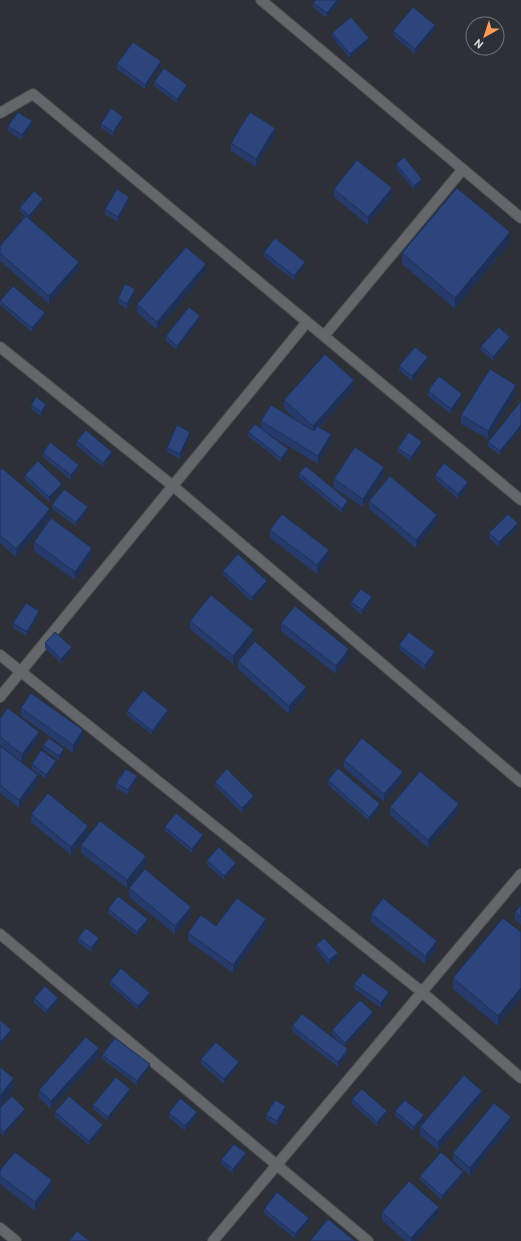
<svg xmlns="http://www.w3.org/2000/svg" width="521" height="1241" font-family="Overpass,sans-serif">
<rect width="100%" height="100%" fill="#2d3037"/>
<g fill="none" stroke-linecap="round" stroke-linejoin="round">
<g stroke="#494c53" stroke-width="12">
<path id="street" d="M261,0L521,218
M0,113L33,94L521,500
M324,336L463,169
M0,347L173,486L521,782
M0,655L422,992L521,1078
M0,697L307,322
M0,934L368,1241
M0,1228L16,1241
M213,1241L521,874"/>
</g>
<use href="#street" stroke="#646669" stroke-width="10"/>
</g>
<path fill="#263b6b" d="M339,0V3L327,18L313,7V3Z
M435,30L415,54L393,36V31Z
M332,33L369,42L350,58L332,37Z
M117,64L161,66L145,89L117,69Z
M154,82L187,90L177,103L154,86Z
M123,121L113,136L101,128V124Z
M8,126H32L22,140L8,131Z
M275,136L256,167L231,151V143Z
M396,164L422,183L414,190L396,168Z
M334,189L392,196L368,225L334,197Z
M129,201L118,222L105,214V209Z
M43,203L30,219L79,270L49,304L0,261V246L25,216L20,212V207Z
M510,243L455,309L402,264V253Z
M264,252L305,266L294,280L264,257Z
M206,272L157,330L137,312V304Z
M135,293L127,309L118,303V299Z
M0,300L45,317L32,332L0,305Z
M200,320L177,350L166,341V336Z
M510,341L493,361L481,350V346Z
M428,362L412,381L399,370V366Z
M354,388L320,427L331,442L318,464L265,432L288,453L281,462L248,436V432L261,428V421L300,423L284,409V400Z
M428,391L462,398L451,414L428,396Z
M516,393L488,439L461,424V415Z
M521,401V429L500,455L488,446V442Z
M31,405L46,409L41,416L31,409Z
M190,436L180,459L167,452V448Z
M77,441L112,456L103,467L77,446Z
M422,446L411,461L398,452V448Z
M43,453L79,469L71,480L43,457Z
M0,471L50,517L16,557L0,543Z
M299,473L348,505L342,513L299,478Z
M25,475L62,488L49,502L25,479Z
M384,475L363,507L334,488V479Z
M435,475L468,487L458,499L435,479Z
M369,501L437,523L416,548L369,509Z
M52,505L88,511L76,526L52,509Z
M518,528L499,547L489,538V533Z
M270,530L329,558L317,574L270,538Z
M34,542L92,556L75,580L34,551Z
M223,571L267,585L252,602L223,575Z
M351,602H372L362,615L351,606Z
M39,616L27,636L13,628V623Z
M190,621L254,638L233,664L190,629Z
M281,623L349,657L336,674L281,631Z
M45,643L72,652L61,663L45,648Z
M399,645L435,656L425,670L399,649Z
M238,661L306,695L289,714L238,669Z
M21,708L83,738L73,753L21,716Z
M127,711L168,715L152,735L127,715Z
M0,718L39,740L22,762L0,745Z
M43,745L64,753L59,761L43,749Z
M0,746L38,784L19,808L0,793Z
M344,760L403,780L384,802L344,768Z
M32,764L56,765L46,779L32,769Z
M137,780L128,795L116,788V783Z
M328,780L380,809L369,821L328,785Z
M215,782L254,800L242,813L215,786Z
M390,807L459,812L428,848L390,815Z
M31,814L88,834L71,855L31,822Z
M165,827L203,839L192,853L165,831Z
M81,845L146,865L127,888L81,853Z
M207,860L236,867L224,880L207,865Z
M129,888L191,915L175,934L129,897Z
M521,905V925L515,920V912Z
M108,909L148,923L137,936L108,913Z
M371,914L437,949L425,964L371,922Z
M503,918L498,1026L453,989V978Z
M216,926L266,928L233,973L188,941V933Z
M78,938L99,942L91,952L78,942Z
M316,945L338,957L329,965L316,949Z
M110,981L150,998L138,1010L110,985Z
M354,984L389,996L381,1008L354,989Z
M34,998L58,1002L47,1014L34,1003Z
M373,1017L345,1047L332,1035V1030Z
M292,1026L348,1054L338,1067L292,1031Z
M102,1055L150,1068L137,1085L102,1059Z
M99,1056L51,1109L39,1098V1090Z
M201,1059L239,1066L224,1084L201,1064Z
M130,1093L108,1121L93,1109V1105Z
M352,1099L387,1115L377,1126L352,1104Z
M482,1099L438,1150L420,1135V1127Z
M0,1108L25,1113L4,1136L0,1132Z
M286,1111L277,1126L266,1119V1115Z
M395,1111L424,1119L414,1131L395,1116Z
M55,1112L103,1129L89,1145L55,1117Z
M169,1113L197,1117L185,1131L169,1117Z
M511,1125L470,1176L453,1161V1153Z
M246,1157L233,1173L221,1164V1160Z
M0,1170L52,1189L35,1211L0,1184Z
M420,1176L463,1177L442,1200L420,1180Z
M264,1209L309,1222L295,1239L264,1213Z
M382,1212L439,1215L416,1241H405L382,1220Z"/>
<path fill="#1f3057" d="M337,0H339V3L327,18V13Z
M435,25V30L415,54V49Z
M369,38V42L350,58V54Z
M161,61V66L145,89V85Z
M187,85V90L177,103V99Z
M123,117V121L113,136V132Z
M32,121V126L22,140V135Z
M275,128V136L256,167V159Z
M422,179V183L414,190V186Z
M392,188V196L368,225V217Z
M129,197V201L118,222V217Z
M43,199V203L29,220V216Z
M510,232V243L455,309V298Z
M79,262V270L49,304V296Z
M305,262V266L294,280V276Z
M206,264V272L157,330V322Z
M135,289V293L127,309V304Z
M45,313V317L32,332V328Z
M200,316V320L177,350V346Z
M510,337V341L493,361V357Z
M428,357V362L412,381V376Z
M354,380V388L313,434V426Z
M516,385V393L488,439V431Z
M462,394V398L451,414V409Z
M46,404V409L41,416V412Z
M521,425V429L500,455V451Z
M190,432V436L180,459V454Z
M331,434V442L318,464V456Z
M422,442V446L411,461V457Z
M288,449V453L281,462V458Z
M112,452V456L103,467V463Z
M79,465V469L71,480V475Z
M384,467V475L363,507V499Z
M468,482V487L458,499V494Z
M62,484V488L49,502V497Z
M348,501V505L342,513V509Z
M88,507V511L76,526V522Z
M50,509V517L16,557V549Z
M437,515V523L416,548V540Z
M518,523V528L499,547V542Z
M92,548V556L75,580V572Z
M329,550V558L317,574V565Z
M267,581V585L252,602V597Z
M372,597V602L362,615V610Z
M39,611V616L27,636V632Z
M254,630V638L233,664V656Z
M72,647V652L61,663V659Z
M349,649V657L336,674V666Z
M435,652V656L425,670V665Z
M306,687V695L289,714V706Z
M168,710V715L152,735V731Z
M83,730V738L73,753V745Z
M39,732V740L22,762V754Z
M64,749V753L59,761V756Z
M56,761V765L46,779V775Z
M403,772V780L384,802V794Z
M38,775V784L19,808V800Z
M137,776V780L128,795V790Z
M254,796V800L242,813V808Z
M380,804V809L369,821V817Z
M459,804V812L428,848V840Z
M88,826V834L71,855V847Z
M203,835V839L192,853V849Z
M146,856V865L127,888V880Z
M236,863V867L224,880V876Z
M191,907V915L175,934V926Z
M148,919V923L137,936V932Z
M266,919V928L233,973V965Z
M99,938V942L91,952V948Z
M437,941V949L425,964V956Z
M338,953V957L329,965V960Z
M521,988V999L498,1026V1016Z
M389,992V996L381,1008V1003Z
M150,993V998L138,1010V1006Z
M58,998V1002L47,1014V1010Z
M373,1012V1017L345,1047V1043Z
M11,1030V1034L0,1046V1042Z
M99,1048V1056L51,1109V1101Z
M348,1049V1054L338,1067V1062Z
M239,1062V1066L224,1084V1079Z
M150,1064V1068L137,1085V1081Z
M14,1078V1089L0,1107V1096Z
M130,1089V1093L108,1121V1117Z
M482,1091V1099L438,1150V1142Z
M286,1106V1111L277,1126V1121Z
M25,1109V1113L4,1136V1132Z
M387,1111V1115L377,1126V1122Z
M197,1112V1117L185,1131V1126Z
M424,1115V1119L414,1131V1127Z
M511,1117V1125L470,1176V1168Z
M103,1125V1129L89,1145V1141Z
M246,1153V1157L233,1173V1169Z
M463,1172V1177L442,1200V1196Z
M52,1180V1189L35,1211V1202Z
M439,1207V1215L416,1241H411V1238Z
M309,1218V1222L295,1239V1234Z"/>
<path fill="#2c457c" stroke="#1f3057" d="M316,0H337L327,13L313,3Z
M413,7L435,25L415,49L393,31Z
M351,17L369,38L350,54L332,33Z
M133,42L161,61L145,85L117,64Z
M164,68L187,85L177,99L154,82Z
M111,108L123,117L113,132L101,124Z
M18,112L32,121L22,135L8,126Z
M250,112L275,128L256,159L231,143Z
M404,157L422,179L414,186L396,164Z
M357,160L392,188L368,217L334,189Z
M457,188L510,232L455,298L402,253Z
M117,189L129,197L118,217L105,209Z
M34,191L43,199L29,216L20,207Z
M26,216L79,262L49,296L0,253V246Z
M275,238L305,262L294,276L264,252Z
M186,247L206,264L157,322L137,304Z
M125,284L135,289L127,304L118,299Z
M13,286L45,313L32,328L0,301Z
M189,307L200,316L177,346L166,336Z
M499,327L510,337L493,357L481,346Z
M415,347L428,357L412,376L399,366Z
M325,354L354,380L313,426L284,400Z
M490,369L516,385L488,431L461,415Z
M439,376L462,394L451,409L428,391Z
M36,397L46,404L41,412L31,405Z
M521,401V425L500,451L488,442Z
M271,405L314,431L317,426L331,434L318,456L261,421Z
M255,424L288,449L281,458L248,432Z
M177,425L190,432L180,454L167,448Z
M86,430L112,452L103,463L77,441Z
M409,432L422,442L411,457L398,448Z
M50,442L79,465L71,475L43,453Z
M355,447L384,467L363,499L334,479Z
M38,461L62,484L49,497L25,475Z
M444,463L468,482L458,494L435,475Z
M306,466L348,501L342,509L299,473Z
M2,468L50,509L16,549L0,535V471Z
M390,476L437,515L416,540L369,501Z
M64,489L88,507L76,522L52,505Z
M282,514L329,550L317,565L270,530Z
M508,514L518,523L499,542L489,533Z
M51,518L92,548L75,572L34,542Z
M238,554L267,581L252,597L223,571Z
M361,589L372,597L362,610L351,602Z
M211,595L254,630L233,656L190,621Z
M26,603L39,611L27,632L13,623Z
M295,606L349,649L336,666L281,623Z
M55,632L72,647L61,659L45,643Z
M409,632L435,652L425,665L399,645Z
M255,641L306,687L289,706L238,661Z
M143,690L168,710L152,731L127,711Z
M31,693L83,730L73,745L21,708Z
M8,708L39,732L22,754L0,737V718Z
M49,738L64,749L59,756L43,745Z
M362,738L403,772L384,794L344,760Z
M0,746L38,775L19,800L0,785Z
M41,750L56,761L46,775L32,764Z
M338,768L380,804L369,817L328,780Z
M126,769L137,776L128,790L116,783Z
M227,769L254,796L242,808L215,782Z
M420,771L459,804L428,840L390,807Z
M48,793L88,826L71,847L31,814Z
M176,813L203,835L192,849L165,827Z
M100,821L146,856L127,880L81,845Z
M219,847L236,863L224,876L207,860Z
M145,869L191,907L175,926L129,888Z
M118,896L148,919L137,932L108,909Z
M237,898L266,919L233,965L188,933L201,915L216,926Z
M383,898L437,941L425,956L371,914Z
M521,905V917L515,912Z
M503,918L521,932V988L498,1016L453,978Z
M86,928L99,938L91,948L78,938Z
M324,938L338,953L329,960L316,945Z
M121,968L150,993L138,1006L110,981Z
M363,973L389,992L381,1003L354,984Z
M45,986L58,998L47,1010L34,998Z
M360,1000L373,1012L345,1043L332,1030Z
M302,1014L348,1049L338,1062L292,1026Z
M0,1020L11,1030L0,1042Z
M86,1037L99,1048L51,1101L39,1090Z
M115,1038L150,1064L137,1081L102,1055Z
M216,1042L239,1062L224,1079L201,1059Z
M0,1067L14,1078L0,1096Z
M464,1075L482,1091L438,1142L420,1127Z
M116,1077L130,1089L108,1117L93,1105Z
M362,1089L387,1111L377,1122L352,1099Z
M12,1096L25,1109L4,1132L0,1128V1108Z
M69,1096L103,1125L89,1141L55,1112Z
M180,1098L197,1112L185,1126L169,1113Z
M275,1100L286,1106L277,1121L266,1115Z
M405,1100L424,1115L414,1127L395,1111Z
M494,1103L511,1117L470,1168L453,1153Z
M234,1144L246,1153L233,1169L221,1160Z
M15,1152L52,1180L35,1202L0,1176V1170Z
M441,1152L463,1172L442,1196L420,1176Z
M409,1181L439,1207L411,1238L382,1212Z
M277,1192L309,1218L295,1234L264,1209Z
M328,1219L355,1241H310Z
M77,1231L90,1241H69Z"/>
<g transform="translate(485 36) rotate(219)"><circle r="19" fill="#2d3037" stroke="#73767c"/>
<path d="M0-3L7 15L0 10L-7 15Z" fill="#fe9c57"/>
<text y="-6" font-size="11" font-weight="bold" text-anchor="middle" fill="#dcdee3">N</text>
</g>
</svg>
